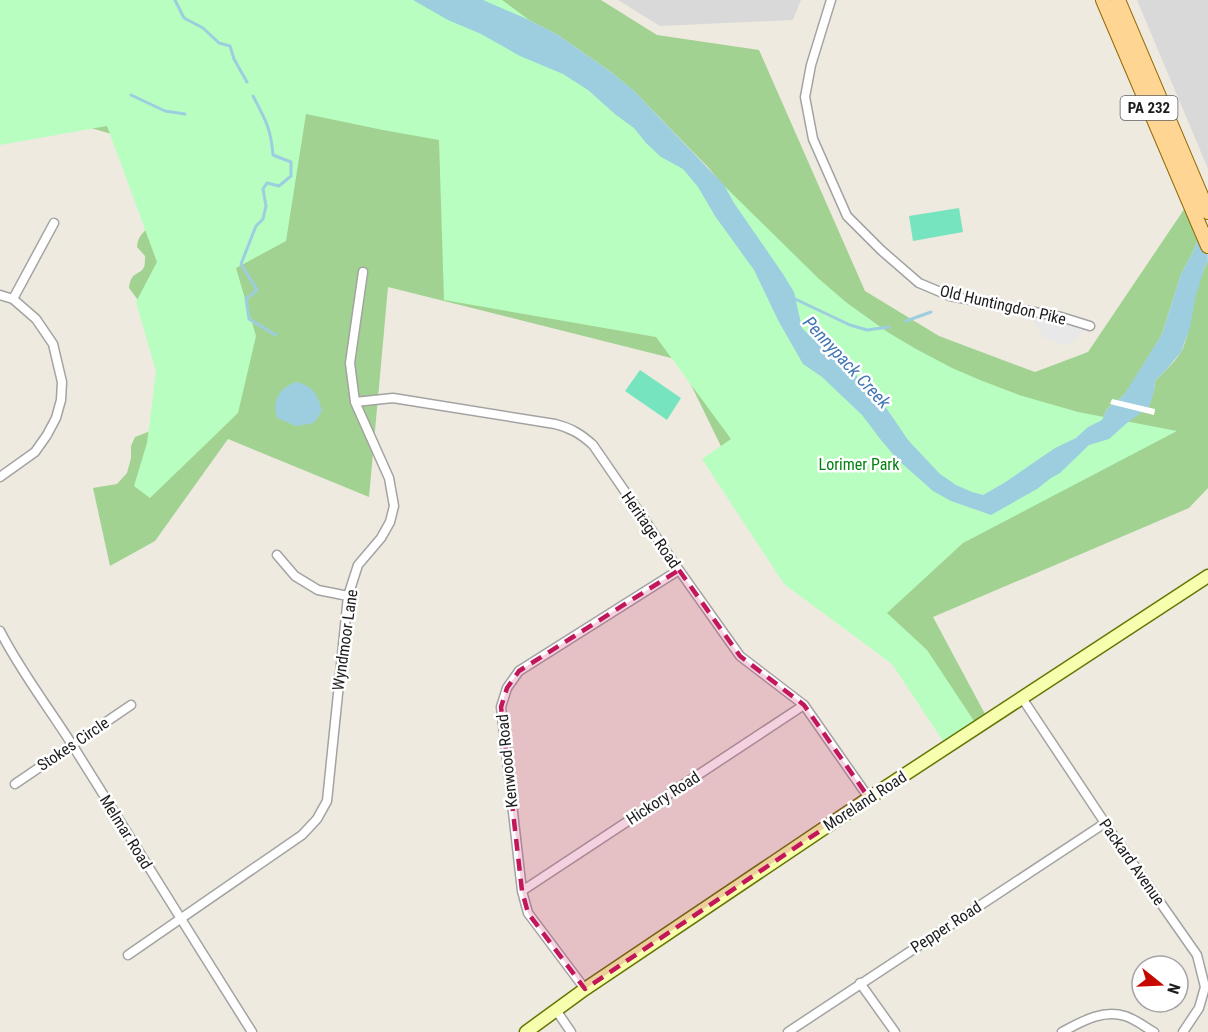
<svg xmlns="http://www.w3.org/2000/svg" width="1208" height="1032" font-family="'Roboto Condensed',sans-serif">
<rect width="100%" height="100%" fill="#eeeae0"/>
<path fill="#dad9d9" d="M618,0H801L793,20L660,26Z
M1137,0H1208V169Z"/>
<path fill="#a1d291" d="M0,0H413L951,501L1154,392L1155,381C1164,372 1174,363 1181,352C1188,339 1189,325 1192,311C1195,294 1200,276 1208,261V488L1189,508L933,617L985,714L948,738L894,654L768,543L679,360L388,287L369,497L228,439L155,541L110,566L93,488L117,484L127,473L131,458V446L135,437L153,430L159,368L141,304L129,288C131,270 140,276 144,267C145,266 145,258 145,256L137,247C138,235 144,231 154,224L118,136L81,125Z
M483,0H601L657,35L759,50L865,291L939,336L1035,372L1088,352L1189,202L1202,230L1192,254L1181,274L1162,334L1133,382L1124,395L1107,409L1102,420L972,492L708,167L692,151L634,91L611,72L558,35L527,19Z"/>
<path fill="#b8fec0" d="M0,0H502L550,35L698,160L819,279L847,303L889,333L916,349L952,368L980,380L1019,395L1078,412L1177,431L963,543L887,613L927,650L974,721L943,741L892,664L784,584L702,459L731,439L656,337L444,300L439,140L383,130L306,114L286,241L236,268L256,336L238,413L150,498L134,486L147,443L156,371L136,302L157,262L107,126L0,145Z"/>
<path fill="#76e5bf" d="M959,208L963,232L913,241L909,216Z
M640,370L681,398L667,420L625,391Z"/>
<path fill="#e8e8e8" d="M1031,318L1088,328L1067,346L1046,339Z"/>
<path fill="#9ccee0" d="M413,0H483L527,19L558,35L611,72L634,91L724,185L734,203L783,274L794,292L802,328L813,339L827,343L840,356L861,381L883,403L908,440L940,474L956,485L972,492L983,495L1004,483L1055,448L1076,438L1088,427L1102,420L1107,409L1124,395L1162,334L1181,274L1192,254L1205,223L1208,261L1204,269L1195,299L1190,328L1181,352L1166,370L1155,381L1154,392L1149,407L1127,423L1109,439L1089,445L1060,473L1051,478L1037,489L991,515L951,501L933,491L897,459L881,440L862,415L822,377L803,364L779,322L754,270L715,216L698,187L683,169L661,157L646,143L634,128L616,115L588,90L563,74L520,56L481,34L448,20Z
M296,382C314,386 318,395 322,411L314,423L296,426L277,418C272,400 279,388 296,382Z"/>
<path fill="#fff" d="M1112,399L1155,409L1154,415L1110,404Z"/>
<g fill="none" stroke-linecap="round" stroke-linejoin="round">
<path stroke="#9ccee0" stroke-width="3" d="M175,0L184,18L203,28L219,43L230,46L234,59L247,82
M131,95L165,111L185,114
M253,96C265,119 271,128 273,155L291,162V176L279,186L267,183L263,189L266,206L263,219L256,226L241,264L257,290L246,299L249,319L276,335
M793,298L850,325L867,330L889,327
M906,321L931,312"/>
<g stroke="#a3a3a3" stroke-width="11">
<path id="street" d="M831,0L811,65L805,97L813,139L847,216L881,250L919,283L950,296L1061,317L1090,326
M0,295L13,299L36,319L53,344L62,382L61,400L56,418L47,435L35,452L0,477
M13,299L54,223
M355,402L393,398L555,424C571,428 581,434 593,445L679,570L740,656L804,705L869,798
M277,555L295,576L318,590L348,596
M0,631C21,672 49,708 73,746C133,842 192,937 252,1032
M1022,698L1113,835L1197,955L1205,987L1199,1008L1183,1032
M15,784L131,705
M522,891L804,705
M128,955L302,835L317,819L327,801L348,596L358,565L381,538L390,522L394,506L389,478L355,402L350,363L363,272
M860,983L895,1032
M585,989L528,913L522,891L501,707L507,688L519,671L679,570
M556,1010L571,1032
M788,1032L1105,823
M1062,1032C1081,1022 1102,1009 1125,1016C1135,1019 1145,1027 1154,1032"/>
</g>
<g stroke="#647500" stroke-width="15">
<path id="secondary" d="M526,1032L585,989L869,798L1208,576"/>
</g>
<g stroke="#936900" stroke-width="16">
<path id="primary" d="M1103,0L1208,246
M1118,0L1208,212"/>
</g>
<use href="#street" stroke="#fff" stroke-width="8"/>
<use href="#secondary" stroke="#f7ffae" stroke-width="12"/>
<use href="#primary" stroke="#ffd594" stroke-width="14"/>
</g>
<path fill="#c2185b" fill-opacity="0.2" stroke="#c2185b" stroke-width="4.5" stroke-dasharray="12 8" stroke-linejoin="round" d="M679,570L740,656L804,705L869,798L585,989L528,913L522,891L501,707L507,688L519,671Z"/>
<g text-anchor="middle" dominant-baseline="central" stroke-width="5" stroke-linejoin="round" paint-order="stroke">
<rect fill="#fff" stroke="#606060" stroke-width="1.5" x="1120.5" y="96" width="57" height="24" rx="4.5"/>
<g font-size="15" font-weight="bold" fill="#1c1c1c">
<text x="1149" y="108">PA 232</text>
</g>
<g font-size="16" fill="#1c1c1c" stroke="#fff">
<text transform="translate(1003 305) rotate(13)">Old Huntingdon Pike</text>
<text transform="translate(651 530) rotate(55)">Heritage Road</text>
<text transform="translate(345 640) rotate(-82)">Wyndmoor Lane</text>
<text transform="translate(73 744) rotate(-34)">Stokes Circle</text>
<text transform="translate(507 761) rotate(-96)">Kenwood Road</text>
<text transform="translate(663 798) rotate(-33)">Hickory Road</text>
<text transform="translate(865 801) rotate(-33)">Moreland Road</text>
<text transform="translate(126 832) rotate(58)">Melmar Road</text>
<text transform="translate(1132 862) rotate(55)">Packard Avenue</text>
<text transform="translate(946 927) rotate(-33)">Pepper Road</text>
</g>
<g font-size="16" fill="#028212" stroke="#fff">
<text x="859" y="464">Lorimer Park</text>
</g>
<g font-size="18" font-style="italic" fill="#4175b3" stroke="#fff">
<text transform="translate(847 362) rotate(47)">Pennypack Creek</text>
</g>
</g>
<g transform="translate(1160 984) rotate(108)"><circle r="28" fill="#ffffff" stroke="#a4a4a4" stroke-width="1.5"/>
<path d="M0-4.5L10 22L0 15L-10 22Z" fill="#c70800"/>
<text y="-9" font-size="16" font-weight="bold" text-anchor="middle" fill="#1c1c1c">N</text>
</g>
</svg>
